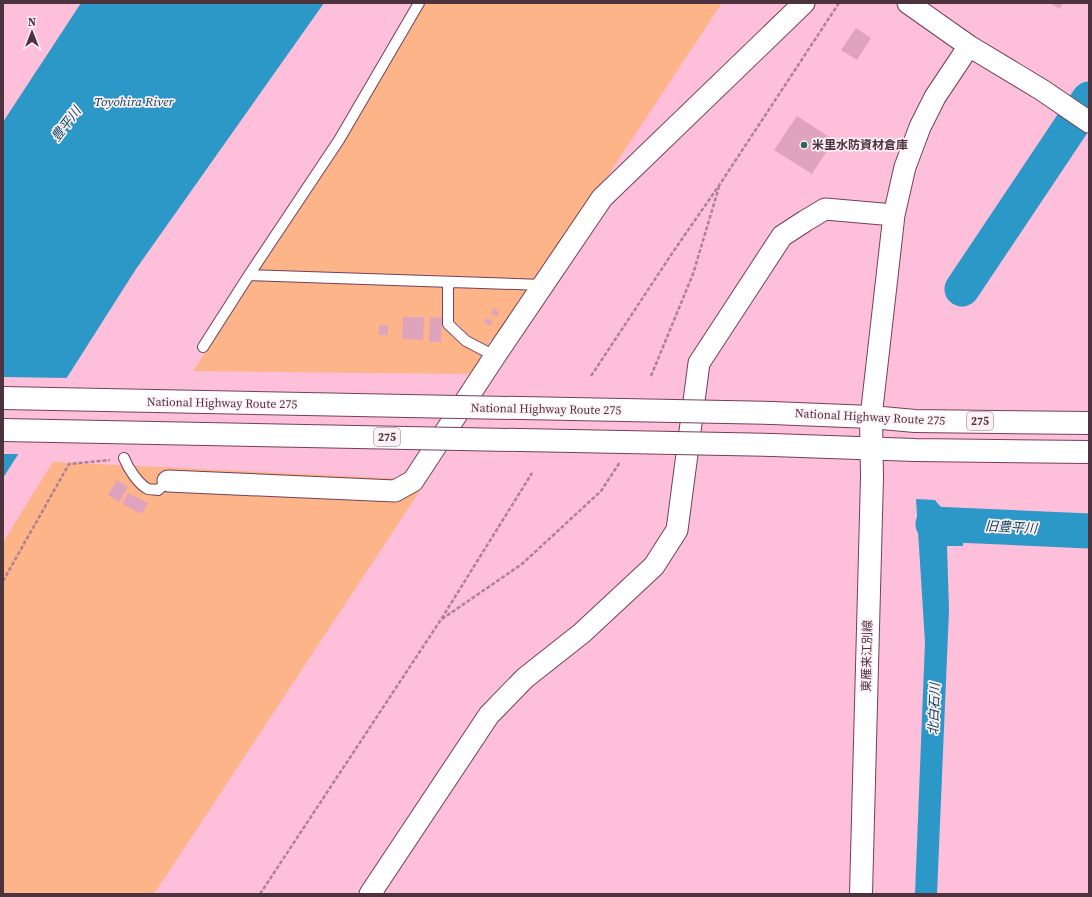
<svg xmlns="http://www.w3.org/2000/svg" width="1092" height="897" font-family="'Source Serif 4','Noto Sans JP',serif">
<rect width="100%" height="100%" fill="#fdbfd9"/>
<path fill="#fcb488" d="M424,3H722L503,334L490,340L475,374L193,371L342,143Z
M53,462L427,480L154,894H3V542Z"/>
<path fill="#2b98c7" d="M81,3H324L136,269L3,478V122Z
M916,499L935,500C944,512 949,514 964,518L963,546H947L949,610L937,894H915L925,642Z"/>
<path fill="#fdbfd9" d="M3,377L69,378L21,454H3Z"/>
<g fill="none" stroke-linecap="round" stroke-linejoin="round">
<path stroke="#2b98c7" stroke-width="35" d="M962,289L1089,99
M933,524L1089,531"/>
</g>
<path fill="#e0a3bd" d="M1050,3H1063L1060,9Z
M856,28L871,38L857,60L841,50Z
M797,116L834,140L812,174L774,150Z
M494,308L499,312L497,317L491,313Z
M403,317H424L423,340L402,339Z
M430,317L442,318L441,342H429Z
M487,318L493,322L490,326L484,322Z
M379,325H388V335H379Z
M117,480L128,487L119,502L108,495Z
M128,493L148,503L142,514L122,504Z"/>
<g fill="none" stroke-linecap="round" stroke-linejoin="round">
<g stroke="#744058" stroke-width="12">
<path id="lane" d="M249,275L543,285
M448,282V324L466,341L495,356
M203,347L249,275L339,140L419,3
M124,458C128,468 138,484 148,489C150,490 155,489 158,490L168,481"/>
</g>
<g stroke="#744058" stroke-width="23">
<path id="street" d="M908,3L969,46L1042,90L1089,122
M871,417L894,215L905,167L920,127L935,97L969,46
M168,481L395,491L413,481L495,356L602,198L804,3
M370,894L489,715L525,678L582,633L654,566L677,530L699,363L782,236L805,221L825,209L894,215"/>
</g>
<g stroke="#744058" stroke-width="24">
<path id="secondary" d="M861,894L872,477L871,417"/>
</g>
<g stroke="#744058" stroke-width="24">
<path id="highway" d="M772,413L871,417L915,421L1089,423
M772,445L915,450L1089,452"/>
</g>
<path stroke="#af8195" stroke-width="2.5" stroke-dasharray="4 2" stroke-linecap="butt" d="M591,376L673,252L720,184L839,3
M651,376L693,274L719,187
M3,581L69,464L110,460
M442,619L522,564L601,491L620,462
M260,894L440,621L532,473"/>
<use href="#lane" stroke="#fff" stroke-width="10"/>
<use href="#street" stroke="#fff" stroke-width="21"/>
<use href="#secondary" stroke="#fff" stroke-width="22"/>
<use href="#highway" stroke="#fff" stroke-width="22"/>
<g stroke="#744058" stroke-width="24" stroke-linecap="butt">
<path id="highway-bridge" d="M3,398L772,413
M3,430L772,445"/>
</g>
<use href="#highway-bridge" stroke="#fff" stroke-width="22"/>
</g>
<circle fill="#276856" stroke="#fef0f5" stroke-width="1.5" cx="804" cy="145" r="4"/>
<g text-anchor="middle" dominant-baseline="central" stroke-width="3.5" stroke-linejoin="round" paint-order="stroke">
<g fill="#fef0f5" stroke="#816c75" stroke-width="1">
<rect x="967" y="412" width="26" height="18" rx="3"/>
<rect x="374" y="428" width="26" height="18" rx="3"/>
</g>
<g font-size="11" font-weight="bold" fill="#4c333e">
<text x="980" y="421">275</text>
<text x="387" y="437">275</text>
</g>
<g font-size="12" font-weight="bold" fill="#4c333e" stroke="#fef0f5" text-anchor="start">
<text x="812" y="145">米里水防資材倉庫</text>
</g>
<g font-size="12" fill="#4c333e" stroke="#fef0f5">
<text transform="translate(222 403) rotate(1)">National Highway Route 275</text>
<text transform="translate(546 409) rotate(1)">National Highway Route 275</text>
<text transform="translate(870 417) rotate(3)">National Highway Route 275</text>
<text transform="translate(867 656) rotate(-89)">東雁来江別線</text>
</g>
<g font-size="13" font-style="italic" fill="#08455d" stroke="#fef0f5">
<text x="134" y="101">Toyohira River</text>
<text transform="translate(66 124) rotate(-53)">豊平川</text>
<text transform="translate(1011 527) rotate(3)">旧豊平川</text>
<text transform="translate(934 709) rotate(-88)">北白石川</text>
</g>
</g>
<rect width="1092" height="897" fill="none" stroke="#4c333e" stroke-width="8"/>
<g transform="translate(32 32)" stroke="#fef0f5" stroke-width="3" paint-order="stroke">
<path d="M0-3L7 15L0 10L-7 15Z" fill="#4c333e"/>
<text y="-6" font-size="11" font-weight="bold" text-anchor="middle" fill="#4c333e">N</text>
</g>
</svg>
